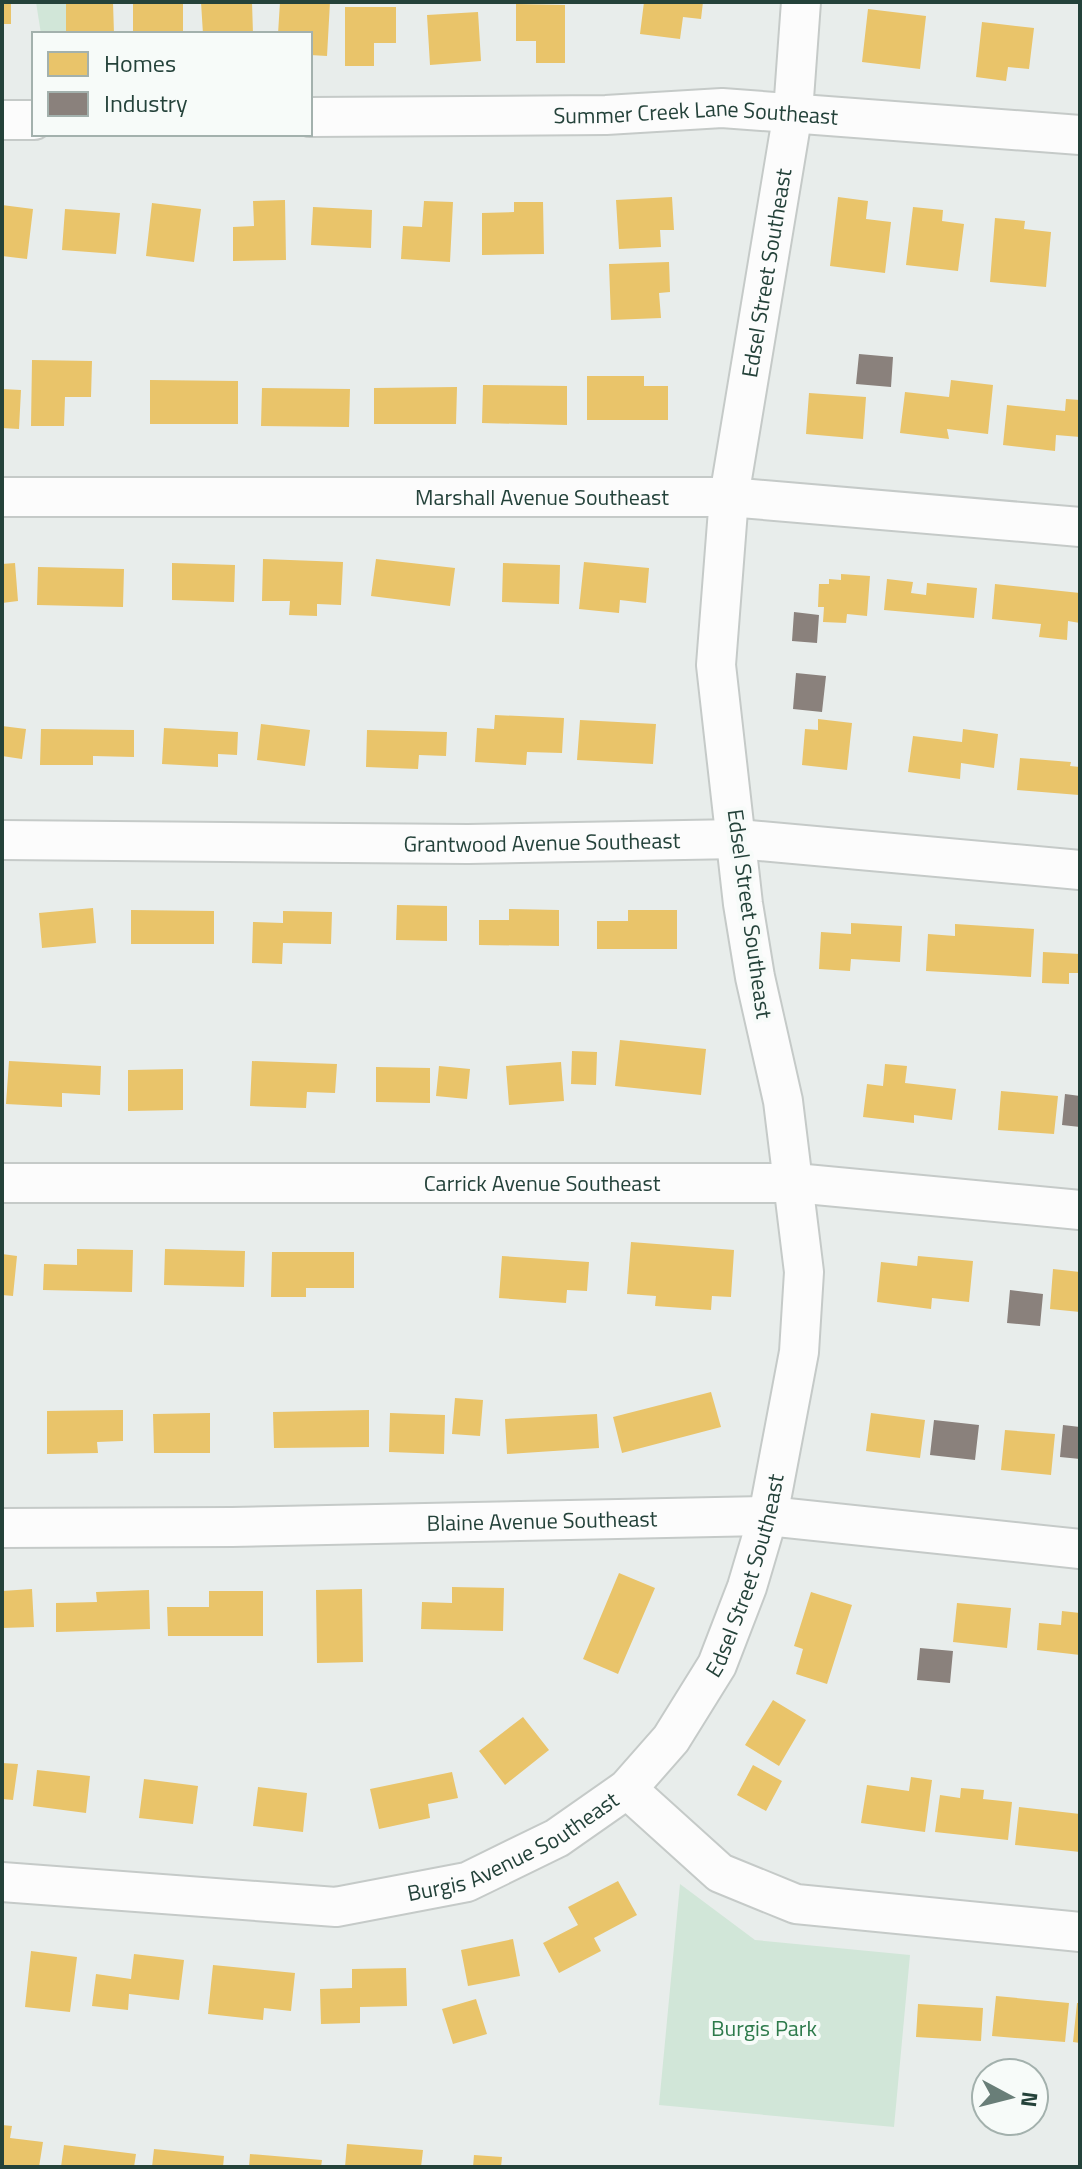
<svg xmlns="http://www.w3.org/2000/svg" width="1082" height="2169" font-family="'Titillium Web',sans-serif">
<rect width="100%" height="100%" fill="#e8edeb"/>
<path fill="#d1e6d8" d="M36,2H68L71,34H41Z
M680,1884L755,1940L910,1955L894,2127L659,2105Z"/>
<path fill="#e9c46a" d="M2,2H11V24H2Z
M66,2H113L114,34H66Z
M133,2H183V34H133Z
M201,2H252L253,34H203Z
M280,2H330L327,56L310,55V34H278Z
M644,2H703L701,19L683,17L680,39L640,34Z
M516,4L565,5V63H536V41H516Z
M345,7H396V43H374V66H345Z
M868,9L926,16L920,69L862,62Z
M478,12L481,61L430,65L427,15Z
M982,22L1034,28L1029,69L1008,67L1006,81L976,77Z
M672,197L674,230H660L661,247L619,249L616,200Z
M838,197L868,201L866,219L891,222L885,273L830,266Z
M285,200L286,260L233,261V227L254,226L253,201Z
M424,201L453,202L450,262L401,259L403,226L422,227Z
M514,202H543L544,254L482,255V213L514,212Z
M152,203L201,209L194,262L146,256Z
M2,205L33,209L27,259L2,256Z
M313,207L372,210L371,248L311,245Z
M913,207L943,210L942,221L964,224L958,271L906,265Z
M65,209L120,213L116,254L62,250Z
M995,218L1025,221L1024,229L1051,232L1046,287L990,282Z
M669,262L670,292L659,293L661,318L611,320L609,264Z
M32,360L92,361L91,397H65L64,426H31Z
M587,376H644V386H668V420H587Z
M150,380L238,381V424H150Z
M951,380L993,385L988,434L947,429L949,439L900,433L905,392L949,397Z
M483,385L567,386V425L482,423Z
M457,387L456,424H374V388Z
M262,388L350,389L349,427L261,426Z
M2,389L21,390L19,429L2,428Z
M809,393L866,397L863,439L806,434Z
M1066,399L1080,400V437L1056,435L1055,451L1003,445L1007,405L1065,411Z
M263,559L343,562L341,605L317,604V616L289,615L290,601H262Z
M376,559L455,568L450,606L371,596Z
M584,562L649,568L646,603L620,600L619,613L579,609Z
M15,563L18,601L2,603V564Z
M172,563L235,565L234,602L172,600Z
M503,563L560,565L559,604L502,602Z
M38,567L124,569L123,607L37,605Z
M841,574L870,576L867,616L847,614L846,623L823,622L824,607H818L819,584H829V579L841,580Z
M887,579L913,582L911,593L926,595L927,583L977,588L974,618L884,610Z
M995,584L1080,593V623L1068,621L1067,640L1039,637L1041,624L992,619Z
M495,715L564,718L562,753L527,752L526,765L475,762L477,728L494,729Z
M818,719L852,723L847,770L802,765L805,729L818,730Z
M580,720L656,724L653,764L577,760Z
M261,724L310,730L305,766L257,760Z
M2,726L26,729L22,759L2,756Z
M164,728L238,732L237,755L218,754V767L162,764Z
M41,729L134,730V757L93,756V765H40Z
M963,729L998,734L994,768L961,763L960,779L908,772L913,736L962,742Z
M367,730L447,732L446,756L419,755L418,769L366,767Z
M1020,758L1071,762L1070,766L1080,767L1079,795L1017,790Z
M397,905L447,906V941L396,940Z
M93,908L96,943L42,948L39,913Z
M509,909L559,910V946L479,945V920H509Z
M131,910L214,911V944H131Z
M628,910H677V949H597V921H628Z
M283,911L332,912L331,944L283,943L282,964L252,963L253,922L283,923Z
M851,923L902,926L900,962L851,959L850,971L819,969L821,932L851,934Z
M955,924L1034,929L1031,977L926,971L928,934L955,936Z
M1043,952L1080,954V973H1069V984L1042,983Z
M620,1040L706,1049L701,1095L615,1086Z
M572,1051L597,1052L596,1085L571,1084Z
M9,1061L101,1066L100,1095L62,1093V1107L6,1104Z
M252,1061L337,1064L335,1093L307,1092L306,1108L250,1106Z
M561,1062L564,1101L509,1105L506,1066Z
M885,1064L907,1066L905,1083L956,1089L952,1120L914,1115V1123L863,1117L867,1084L883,1086Z
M439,1066L470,1069L467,1099L436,1096Z
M376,1067L430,1068V1103L376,1102Z
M183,1069V1110L128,1111V1070Z
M1001,1091L1058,1096L1054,1134L998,1130Z
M631,1242L734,1250L731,1297L712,1296L711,1310L655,1306L656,1296L627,1294Z
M77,1249L133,1250L132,1292L43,1290L44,1264L77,1265Z
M165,1249L245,1251L244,1287L164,1285Z
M272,1252H354V1288H306V1297H271Z
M2,1254L17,1256L13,1296L2,1295Z
M502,1256L589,1262L587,1291L567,1290L566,1303L499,1298Z
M918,1256L973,1261L969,1302L932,1298L931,1309L877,1302L881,1262L917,1266Z
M1053,1269L1080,1272V1312L1050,1309Z
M711,1392L721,1427L622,1453L613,1417Z
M455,1398L483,1400L480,1436L452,1434Z
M123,1410V1441L97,1442L98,1453L47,1454V1411Z
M369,1410V1447L274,1448L273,1412Z
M210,1413V1453H154L153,1414Z
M390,1413L445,1415L444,1454L389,1452Z
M871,1413L925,1420L920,1458L866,1451Z
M597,1414L599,1448L507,1454L505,1419Z
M1005,1430L1055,1434L1051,1475L1001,1470Z
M619,1573L655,1588L618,1674L583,1659Z
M452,1587L504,1588L503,1631L421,1629L422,1602L452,1603Z
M32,1589L34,1627L2,1628V1591Z
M362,1589L363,1662L317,1663L316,1590Z
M149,1590L150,1629L56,1632V1603L97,1602L96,1592Z
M209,1591H263V1636H168L167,1607H209Z
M811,1592L852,1605L827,1684L796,1674L803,1649L794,1646Z
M957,1603L1011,1608L1007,1648L953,1642Z
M1062,1611L1080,1613V1655L1037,1650L1039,1623L1061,1625Z
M773,1700L806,1720L779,1766L745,1745Z
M523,1717L549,1750L505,1785L479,1751Z
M2,1763L18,1764L13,1800L2,1799Z
M753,1765L782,1781L766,1811L737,1795Z
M37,1770L90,1776L86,1813L33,1806Z
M452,1772L458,1798L428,1804L430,1818L379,1829L370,1789Z
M911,1777L932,1780L925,1832L861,1823L867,1785L909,1791Z
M144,1779L198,1786L193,1824L139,1818Z
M258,1787L307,1793L303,1832L253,1826Z
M961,1788L984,1790L983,1799L1012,1802L1008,1840L935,1832L940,1795L960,1798Z
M1019,1807L1080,1814V1852L1015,1845Z
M618,1881L637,1915L594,1938L601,1951L559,1973L543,1943L578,1925L568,1907Z
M513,1939L520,1976L468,1986L461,1950Z
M31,1951L77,1957L70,2012L25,2007Z
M134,1954L184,1960L179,2000L129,1994L128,2010L92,2006L96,1974L131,1979Z
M213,1965L295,1973L291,2011L264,2008L263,2020L208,2014Z
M406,1968L407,2006L360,2007V2023L321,2024L320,1989L352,1988V1969Z
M996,1996L1069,2003L1065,2042L992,2036Z
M476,1999L487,2034L453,2044L442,2009Z
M1077,2003H1080V2043L1073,2042Z
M918,2004L983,2008L981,2041L916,2037Z
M2,2125L12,2126L10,2138L43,2142L39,2167H2Z
M347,2144L423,2150L421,2167H345Z
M64,2145L136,2154L134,2167H61Z
M154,2149L224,2156L223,2167H152Z
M250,2154L322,2160L321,2167H249Z
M474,2155L502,2157L501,2167H473Z"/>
<path fill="#8a817c" d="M859,354L893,357L891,387L856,384Z
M794,612L819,615L817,643L792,641Z
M796,673L826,676L822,712L793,709Z
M1065,1094L1080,1096V1127L1062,1125Z
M1010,1290L1043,1294L1040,1326L1007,1323Z
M934,1420L979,1425L975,1460L930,1455Z
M1063,1425L1080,1427V1459L1060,1457Z
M920,1648L953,1651L950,1683L917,1680Z"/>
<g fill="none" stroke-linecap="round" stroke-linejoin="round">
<g stroke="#c5cac8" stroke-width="42">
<g id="minor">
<path id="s1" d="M310,117L606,115L722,108L1080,135"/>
<path d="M2,120H34"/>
<path id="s2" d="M2,497H729L1080,527"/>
<path id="s3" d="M2,840L468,844L738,839L1080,870"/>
<path id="s4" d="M2,1183H795L1080,1210"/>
<path id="s5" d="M2,1528L232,1527L768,1516L1080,1549"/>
<path d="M627,1789L720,1873L796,1904L1080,1932"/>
<path id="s6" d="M2,1882L336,1907L467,1882L557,1838L627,1789L671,1739L717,1665L747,1587L768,1516L799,1352L804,1272L783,1101L755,977L743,904L716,665L729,497L793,112L801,2"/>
</g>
</g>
<use href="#minor" stroke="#fcfcfc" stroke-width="38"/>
</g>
<g text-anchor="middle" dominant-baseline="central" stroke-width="8" stroke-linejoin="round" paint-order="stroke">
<g font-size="22" fill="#24423a" stroke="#f7fbf9">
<text stroke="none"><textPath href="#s1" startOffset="386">Summer Creek Lane Southeast</textPath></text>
<text stroke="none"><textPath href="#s6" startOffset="2222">Edsel Street Southeast</textPath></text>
<text stroke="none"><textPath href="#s2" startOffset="540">Marshall Avenue Southeast</textPath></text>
<text stroke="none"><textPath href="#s3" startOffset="540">Grantwood Avenue Southeast</textPath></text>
<text transform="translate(750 914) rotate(82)">Edsel Street Southeast</text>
<text stroke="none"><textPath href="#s4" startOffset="540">Carrick Avenue Southeast</textPath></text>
<text stroke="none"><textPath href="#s5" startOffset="540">Blaine Avenue Southeast</textPath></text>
<text stroke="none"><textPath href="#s6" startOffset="902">Edsel Street Southeast</textPath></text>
<text stroke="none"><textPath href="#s6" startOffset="524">Burgis Avenue Southeast</textPath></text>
</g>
<g font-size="22" fill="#2d7a4b" stroke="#f7fbf9">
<text x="764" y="2028">Burgis Park</text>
</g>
</g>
<rect width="1082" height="2169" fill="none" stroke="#24423a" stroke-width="8"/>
<rect x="32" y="32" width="280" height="104" fill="#f7fbf9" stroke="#a3b1ad" stroke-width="2"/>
<rect x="48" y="52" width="40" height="24" fill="#e9c46a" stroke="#a3b1ad" stroke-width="2"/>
<text x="104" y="72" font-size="24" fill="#24423a">Homes</text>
<rect x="48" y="92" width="40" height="24" fill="#8a817c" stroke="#a3b1ad" stroke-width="2"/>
<text x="104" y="112" font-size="24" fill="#24423a">Industry</text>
<g transform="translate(1010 2097) rotate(97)"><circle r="38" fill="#f7fbf9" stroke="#a3b1ad" stroke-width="2"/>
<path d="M0-6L14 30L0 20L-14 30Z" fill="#697e78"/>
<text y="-12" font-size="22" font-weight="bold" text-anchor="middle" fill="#24423a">N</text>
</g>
</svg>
